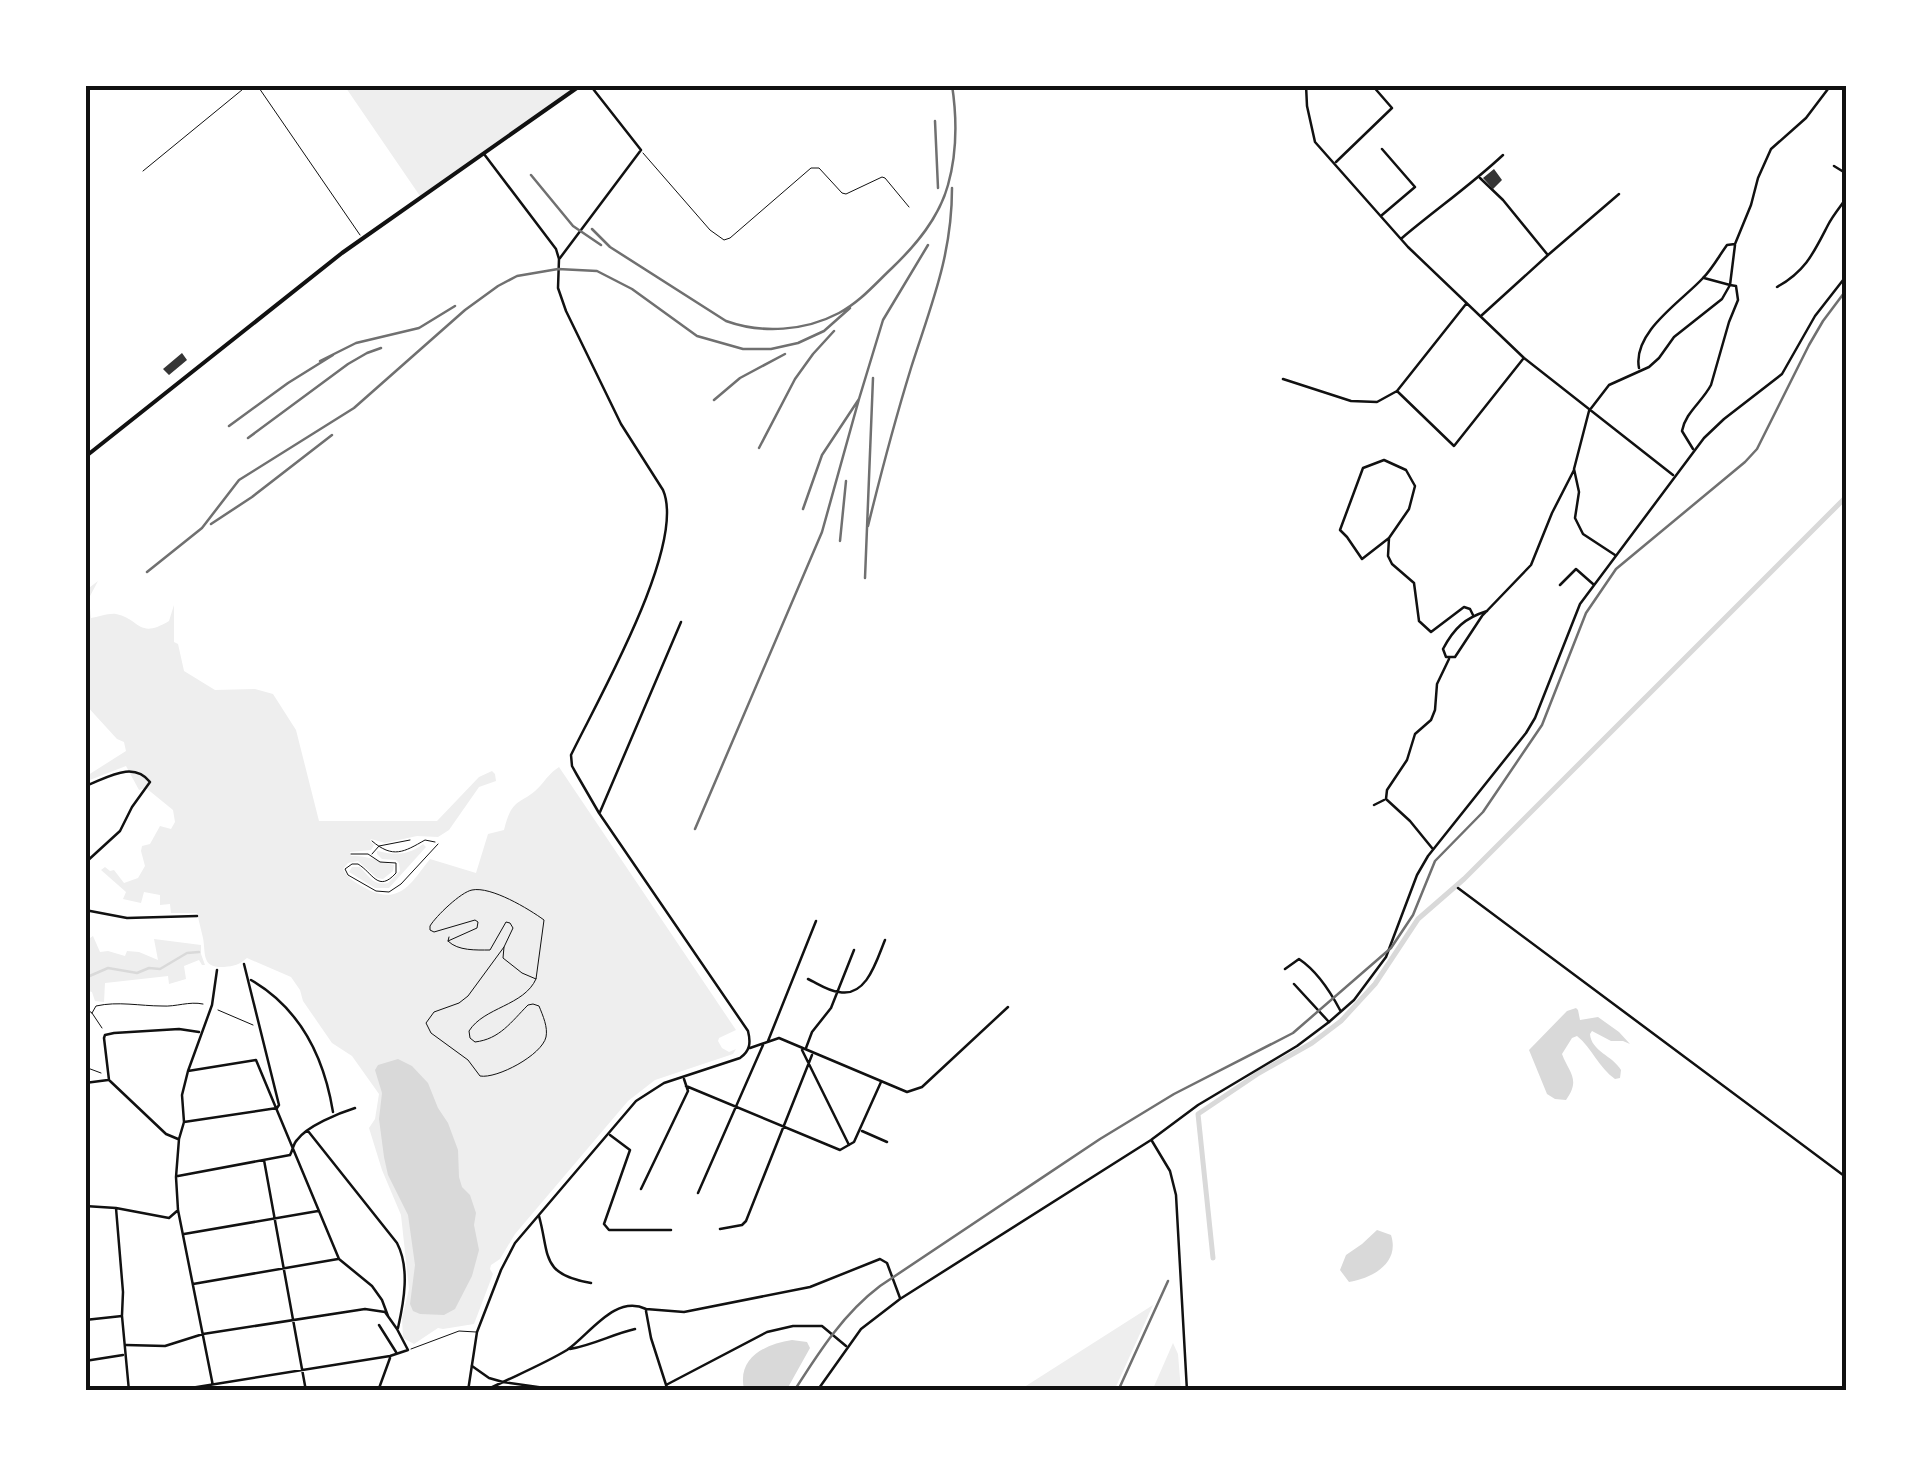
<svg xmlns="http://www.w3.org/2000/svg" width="1932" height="1476" font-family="'Exo 2',sans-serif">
<rect width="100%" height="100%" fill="#fff"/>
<path fill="#eee" d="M344,85H579L420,196Z
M98,581L89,598L91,618C98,617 109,613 116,614C139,618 138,640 169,621L174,605V642L178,644L184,671L215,690L255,689L273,694L296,730L319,821H437L479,777L492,771L495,774L496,781L479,787L449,830L438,837L417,836L385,843L371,839L370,841L374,845L371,850L350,852L351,856C367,855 379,861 394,865L393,871L383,879L377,878L358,861L348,863L343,869C347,878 357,884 367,889C400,906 411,883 430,859L476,873L488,834L504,830C513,794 521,807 541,785C547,778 550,773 559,767L736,1030L719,1038L718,1041L722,1048L729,1052L736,1049L733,1054L655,1080L628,1101L515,1234L500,1259L491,1265L490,1269L493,1274L474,1324L443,1329L438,1328L414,1344L403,1338L402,1318L409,1289L401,1215L382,1170L369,1128L375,1119L379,1094L352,1056L332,1043L303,1001L300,990L291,977L247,958C239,965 234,966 224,967C201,968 206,954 203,938C201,930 199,921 197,913H171L170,904L160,905V895L144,892L141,903L123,899L126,892L101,870L105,867L110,871L114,870L124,883L138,878L145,866L141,851L142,846L150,844L160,826L171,829L175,822L173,810L146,788L139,790L126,766L87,781L85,777L126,751L124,742L117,739L85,704V591Z
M423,844L426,847L389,888H375L349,872L352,867H360C369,876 373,886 388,883L400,871L399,863L396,860L382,859L377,854V851C394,855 408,856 423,844Z
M93,936L100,952L108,951L125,956L127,951L139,952L158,960L154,939L201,945V954L205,965H202L199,960L184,966L186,979L169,984L168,976L105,983L104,1002L95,1001L92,992L85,990V938L87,940Z
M1153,1305L1114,1391H1018Z
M1173,1343L1178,1354L1181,1391H1152Z"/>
<path fill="#d9d9d9" d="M1576,1008L1578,1010L1580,1020L1598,1017L1619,1032L1630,1044L1623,1041H1611L1592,1031L1590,1034C1591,1051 1613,1056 1621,1070L1620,1078L1615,1079C1599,1068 1592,1048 1577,1036L1572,1038L1562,1054C1569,1073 1581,1079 1566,1100L1555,1099L1547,1094L1529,1050L1567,1011Z
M398,1059L412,1066L428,1083L438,1108L448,1123L458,1150L459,1177L462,1187L470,1195L476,1213L474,1225L479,1250L472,1276L455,1309L444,1315L420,1314L413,1311L410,1304L415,1265L408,1215L388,1175L384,1157L379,1119L382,1093L375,1070L378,1065Z
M1377,1230L1391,1235C1400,1263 1373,1278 1349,1282L1340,1270L1346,1255L1362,1244Z
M792,1340L807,1342L810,1348L786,1391L744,1389C737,1358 765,1344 792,1340Z"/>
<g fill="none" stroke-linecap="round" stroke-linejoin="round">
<path stroke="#d9d9d9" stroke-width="2.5" d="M85,978L108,968L137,973L149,968L160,969L187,953L199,952"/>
<path stroke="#d9d9d9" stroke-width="5" d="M1213,1258L1198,1114L1259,1073L1312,1043L1341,1021L1375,984L1418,919L1464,879L1847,496"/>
</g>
<path fill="#353535" d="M1494,169L1502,180L1493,189L1483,178Z
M182,353L187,360L169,375L163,369Z"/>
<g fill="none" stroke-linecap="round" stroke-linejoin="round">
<path stroke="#111" stroke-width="1" d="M448,941L477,928L478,922L475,920L434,932L430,930V926C436,916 461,892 472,890C491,886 529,909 544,920L536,979L522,973L503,958L504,947L513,928L510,923L506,922L490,950C476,950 458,951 448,941L449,937
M504,947L468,996L459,1003L434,1012L426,1023L431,1033L468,1060L480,1076C497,1079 542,1055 546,1037C548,1027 543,1016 539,1006L533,1004L528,1005C511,1022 500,1039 475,1042L470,1038L469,1031C484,1007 524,1006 536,979
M85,1008L92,1013L102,1028
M218,1010L253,1025
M92,1013L96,1006C118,1001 140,1006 162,1006C176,1007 189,1001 203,1004
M85,1067L101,1073"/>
<path stroke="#111" stroke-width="1" d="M257,85L360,235
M643,153L710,230L724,240L730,238L811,168H819L842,193L846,194L882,177L885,178L909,207
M143,171L248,85
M372,841C393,859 404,852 425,840L435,842
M351,854H368L380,862L396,863V873C378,893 373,873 358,864H352L345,869L348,875L376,891L389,892L401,884L438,844
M372,854L379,846L410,840
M411,1349L459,1331L476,1332"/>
<path stroke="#111" stroke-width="2.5" d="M1306,85L1307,106L1315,142L1408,247L1524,358L1673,475
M1382,149L1415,187L1382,215
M1336,162L1392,108L1372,85
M1834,166L1847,174
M1480,178L1503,200L1547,254
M1402,238C1435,210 1471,185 1503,155
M560,258L641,150L590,85
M1777,287C1806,271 1814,252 1828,225C1833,215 1841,206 1847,197
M1482,315L1548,255L1619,194
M1639,368C1632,332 1682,301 1703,278C1712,269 1719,256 1727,245L1735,244L1751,205L1758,178L1771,149L1806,118L1831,85
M1283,379L1351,401L1377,402L1397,391L1466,304
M1397,391L1454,446L1523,359
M1693,449L1682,431C1685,413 1702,402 1711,385L1729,322L1738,300L1736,286L1730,285L1735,245
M1389,538L1362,559L1347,537L1340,530L1363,468L1384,460L1406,470L1415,486L1409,509L1389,538L1388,556L1392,564L1414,583L1419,621L1431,632L1464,607L1470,609L1473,615
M1615,555L1583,534L1575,518L1579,492L1574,469L1589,411L1609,385L1649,367L1659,358L1674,337L1722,299L1730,285L1704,278
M1560,585L1576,569L1593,584
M1487,611C1465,618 1454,628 1443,649L1446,657H1455L1482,616L1531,565L1552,513L1574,470
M85,786C107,778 133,760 150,782L132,807L120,831L85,863
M1374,805L1384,800
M600,812L681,622
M1432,848L1410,821L1386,799L1387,790L1407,760L1415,734L1431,720L1435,710L1437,684L1449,659
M1458,888L1847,1178
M85,910L127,918L197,916
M1285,969L1299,959C1317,971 1330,991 1340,1010
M808,979C817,983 828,991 839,992C867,998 877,959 885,940
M251,980C301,1009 324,1057 333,1112
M1294,984L1329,1022
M768,1041L816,921
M750,1048L779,1038L907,1092L922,1087L1008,1007
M806,1048L812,1032L831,1008L854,950
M802,1050L849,1145
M188,1071L256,1060L339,1259L372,1286L382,1300L388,1316
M85,1083L108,1080
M686,1086L840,1150L854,1142L881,1082
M184,1122L277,1108L279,1105L244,964
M308,1131L397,1243C410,1268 404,1301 398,1328
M862,1131L887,1142
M610,1135L630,1150L604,1224L609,1230H671
M178,1139L166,1134L109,1080L104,1038L105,1035L114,1033L179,1029L199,1032
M1152,1141L1170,1171L1176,1195L1187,1391
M264,1160L306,1391
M178,1176L290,1155C293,1150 293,1144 297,1140C307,1126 339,1113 355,1108
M641,1189L688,1091L684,1079
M698,1193L763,1045
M85,1206L116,1208L169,1218L177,1211
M116,1208L123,1292L122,1315
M539,1216C550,1256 540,1274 591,1283
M720,1229L742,1225L746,1221L812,1055
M184,1234L318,1211
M193,1284L338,1259
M646,1311L651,1338L668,1391
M379,1325L396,1352
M126,1345L165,1346L203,1334L365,1309L385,1312L397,1329L408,1350L390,1356L172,1391
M570,1349C593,1345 613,1334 635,1329
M85,1361L123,1355
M472,1366L489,1378L503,1382C524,1372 547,1362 567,1350C590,1334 615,1294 646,1309L684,1312L810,1287L880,1259L887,1263L900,1298
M666,1385L767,1332L793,1326H822L846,1346
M214,1391L178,1210L176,1177L179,1139L184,1122L182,1095L188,1071L212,1005L217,970
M378,1391L390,1358
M484,1391L503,1382L566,1391"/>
<path stroke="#111" stroke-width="2.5" d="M85,1320L122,1316L129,1391
M468,1391L477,1332L501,1270L515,1243L636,1101L664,1083L740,1058C750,1051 751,1043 748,1031L599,813L577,775L572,766L571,755C597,701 687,545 663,490L621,424L566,311L558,288L559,259L556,249L484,154
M817,1391L861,1329L900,1299L1151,1140L1198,1105L1297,1046L1329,1022L1354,1000L1386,957L1417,875L1428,856L1526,733L1535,718L1580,604L1704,438L1724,419L1782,374L1815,316L1847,275"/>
<path stroke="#111" stroke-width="4" d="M85,457L342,253L581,85"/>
<path stroke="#707070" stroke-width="2.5" d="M794,1391C819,1352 843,1314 880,1286L1100,1139L1174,1094L1293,1033L1391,948L1413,915L1435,861L1483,812L1542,725L1586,613L1616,569L1745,462L1757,449L1809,345L1823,321L1847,289"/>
<path stroke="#707070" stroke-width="2.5" d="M935,121L938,188
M531,175L573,226L601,245
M592,229L610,247L726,321C762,334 805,331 839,313C860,302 875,284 892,268C916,245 939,218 948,185C957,153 957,118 952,85
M320,361L356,343L419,328L455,306
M714,400L740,378L785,354
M229,426L288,383L333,355
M248,438L348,364L367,353L381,348
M759,448L795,379L813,354L834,331
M803,509L822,455L859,399L883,320L928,245
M211,524L252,497L332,435
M868,526C881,473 895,420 911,368C931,305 952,256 952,188
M840,541L846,481
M147,572L202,528L239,480L354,408L465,310L498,286L517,276L558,269L597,271L632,289L697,336L743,349H771L798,343L824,331L850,308
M865,578L873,378
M695,829L822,532L859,399
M1118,1391L1168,1281"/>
</g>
<rect width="1932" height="1476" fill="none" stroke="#ffffff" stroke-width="175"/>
<rect x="88" y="88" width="1756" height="1300" fill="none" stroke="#111" stroke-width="4"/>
</svg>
